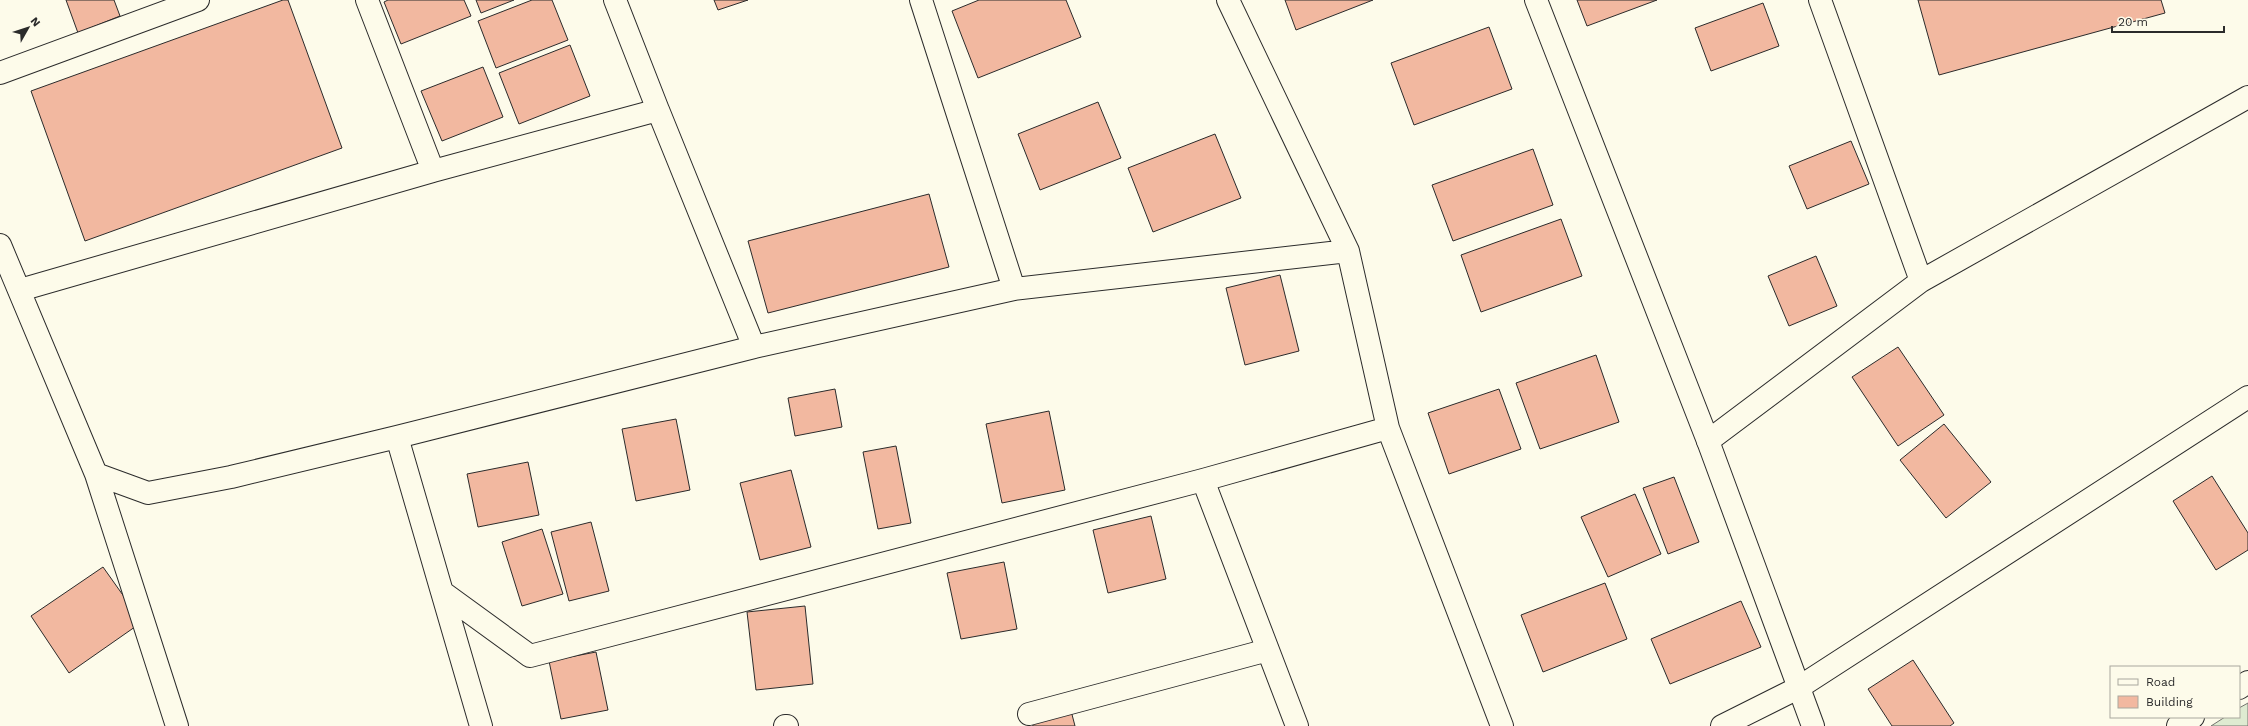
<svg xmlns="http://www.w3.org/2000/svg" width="2248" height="726" font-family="'Work Sans',sans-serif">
<rect width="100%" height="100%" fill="#fdfbea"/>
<path fill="#deebd1" stroke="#74746e" d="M2248,703V726H2211L2225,717H2239V708Z"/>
<path fill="#f2b8a0" stroke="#2b2b2b" d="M66,0H114L120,16L78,33Z
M283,0H288L342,148L85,241L31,91Z
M388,0H464L471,16L401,44L384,2Z
M476,0H514L481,13Z
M532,0H552L568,40L496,68L478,21Z
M714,0H748L718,10Z
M979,0H1066L1081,37L978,78L952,11Z
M1285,0H1373L1296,30Z
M1577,0H1657L1587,26Z
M1918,0H2161L2165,13L1939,75Z
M1763,3L1779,46L1711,71L1695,28Z
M1489,27L1512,89L1414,125L1391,63Z
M570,45L590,96L519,124L499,73Z
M483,67L503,117L442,141L421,91Z
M1098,102L1121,158L1040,190L1018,134Z
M1215,134L1241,198L1153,232L1128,168Z
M1851,141L1869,184L1807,209L1789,166Z
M1533,149L1553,205L1453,241L1432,185Z
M929,194L949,267L768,313L748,241Z
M1561,219L1582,276L1481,312L1461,255Z
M1816,256L1837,306L1789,326L1768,276Z
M1280,275L1299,351L1245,365L1226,288Z
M1898,347L1944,415L1898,446L1852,377Z
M1596,355L1619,422L1540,449L1516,383Z
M835,389L842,427L795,436L788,398Z
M1499,389L1521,449L1449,474L1428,413Z
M1049,411L1065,490L1002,503L986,424Z
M676,419L690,490L636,501L622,429Z
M1944,424L1991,482L1946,518L1900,460Z
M896,446L911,523L878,529L863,452Z
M528,462L539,515L478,527L467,474Z
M791,470L811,547L760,560L740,483Z
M2212,476L2248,533V550L2216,570L2173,501Z
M1674,477L1699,542L1668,554L1643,488Z
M1635,494L1661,554L1608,577L1581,517Z
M1151,516L1166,579L1108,593L1093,530Z
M591,522L609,591L569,601L551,532Z
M542,529L563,594L522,606L502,542Z
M1004,562L1017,629L961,639L947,573Z
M103,567L142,622L69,673L31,616Z
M1605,583L1627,639L1543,672L1521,615Z
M1741,601L1761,647L1670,684L1651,639Z
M805,606L813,684L756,690L747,612Z
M596,652L608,710L561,719L549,661Z
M1913,660L1954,723L1950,726H1892L1868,689Z
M1069,703L1075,726H1033L1029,714Z"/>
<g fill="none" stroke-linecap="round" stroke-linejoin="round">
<g stroke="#2b2b2b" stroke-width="24">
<path id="minor" d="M615,0L658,110
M921,0L1014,289
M1228,0L1348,251L1388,428L1502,726
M1820,0L1921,281
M0,73L198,0
M433,171L658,110L754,347
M0,245L96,474L148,493L231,477L397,437L754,347L1014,289L1348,251
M20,290L433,171L367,0
M397,437L442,592L530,656L1203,480L1388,428
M1708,441L1921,281L2248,97
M96,474L177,726
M1203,480L1297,726
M442,592L481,726
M2239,688L2248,682
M1029,714L1268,650
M785,726H787
M1722,726L1798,688L2248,397
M2178,726L2193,717"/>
</g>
<g stroke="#2b2b2b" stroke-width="24">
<path id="tertiary" d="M1536,0L1708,441L1813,726"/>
</g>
<use href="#minor" stroke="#fdfbea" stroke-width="22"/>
<use href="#tertiary" stroke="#fdfbea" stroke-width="22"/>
</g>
<rect x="2110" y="666" width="130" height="52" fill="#fdfbea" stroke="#a9a89e"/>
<rect x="2118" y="679" width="20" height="6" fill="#fdfbea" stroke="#a9a89e"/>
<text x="2146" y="686" font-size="12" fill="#2b2b2b">Road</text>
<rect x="2118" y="696" width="20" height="12" fill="#f2b8a0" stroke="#a9a89e"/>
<text x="2146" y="706" font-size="12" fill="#2b2b2b">Building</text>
<g transform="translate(28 28) rotate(51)" stroke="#fdfbea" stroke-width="3" paint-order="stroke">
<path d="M0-3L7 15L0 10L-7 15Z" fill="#2b2b2b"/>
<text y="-6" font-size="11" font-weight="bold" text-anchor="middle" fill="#2b2b2b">N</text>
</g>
<path d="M2112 26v6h112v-6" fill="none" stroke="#2b2b2b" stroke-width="2"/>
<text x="2118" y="26" font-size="12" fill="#2b2b2b" stroke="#fdfbea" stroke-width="3" paint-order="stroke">20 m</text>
</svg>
